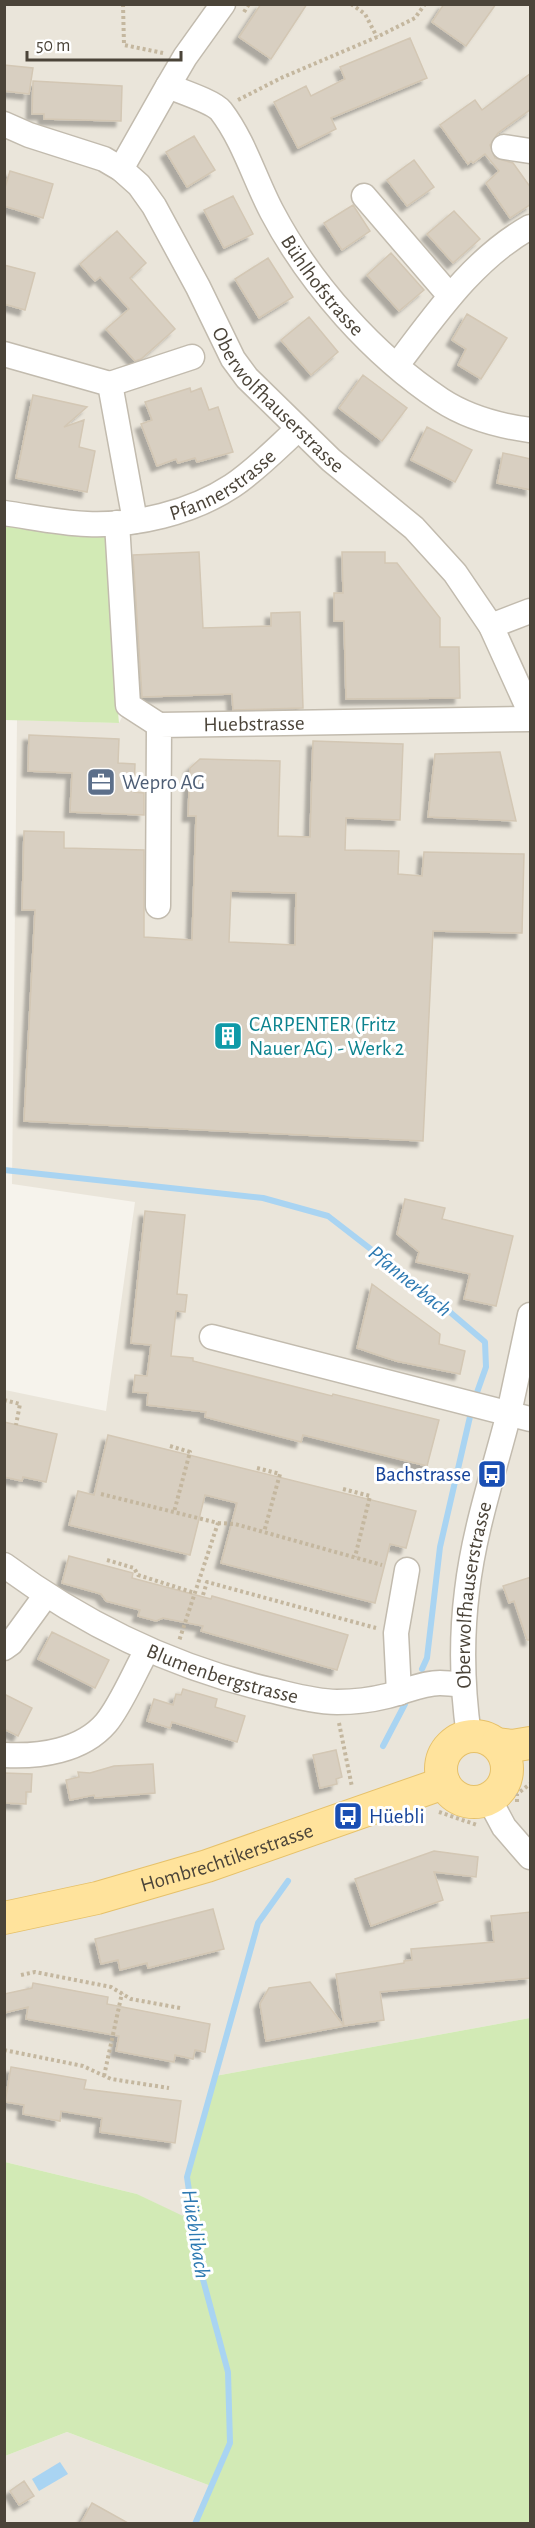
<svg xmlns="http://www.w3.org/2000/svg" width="535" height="2528" font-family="'Alegreya Sans',sans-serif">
<defs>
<filter id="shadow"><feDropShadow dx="-5.5" dy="5.5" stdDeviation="1.5" flood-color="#0004"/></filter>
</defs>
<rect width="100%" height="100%" fill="#f6f3ec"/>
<path fill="#eae5da" d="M5,5H530V2018L215,2076L187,2177L183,2217L137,2194L5,2162V1390L106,1411L135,1202L12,1184L17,720L119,723L128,705L117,523L5,513Z
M67,2432L211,2486L195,2523L5,2524V2456Z"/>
<path fill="#d2eab5" d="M5,520L106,533L113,548L110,626L119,723L5,720Z
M530,2018V2523H195L211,2486L67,2432L5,2456V2162L137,2194L183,2216L187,2177L215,2076Z"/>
<path fill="#a9d4f2" d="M60,2462L68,2474L39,2491L32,2479Z"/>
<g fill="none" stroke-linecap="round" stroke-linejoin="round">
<path stroke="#a9d4f2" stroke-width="6" d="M4,1170L263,1198L328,1216L430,1295L485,1342L486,1367L475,1398
M422,1669L427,1658L440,1547L472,1408
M383,1746L405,1704
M195,2524L230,2443L228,2372L201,2272L187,2177L258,1923L288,1881"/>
</g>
<path fill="#d8cfc1" stroke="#d3c7b4" stroke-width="1.5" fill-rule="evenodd" filter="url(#shadow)" d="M261,4H307L271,59L239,37Z
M444,4H496L466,46L432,22Z
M410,38L427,78L331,118L336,129L298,148L274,102L306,86L311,96L345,79L340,67Z
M4,65L33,68L29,94L4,91Z
M531,73V109L498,133L490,145L495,158L513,163L531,188V204L510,218L486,183L499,171L485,154L473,163L471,161L468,164L440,125L475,100L482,110Z
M33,81L122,86L121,121L44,119V114H32Z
M194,136L215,170L187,187L166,152Z
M414,160L434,187L407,206L387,180Z
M10,171L53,184L43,218L4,206V191Z
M233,196L253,234L224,248L204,210Z
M353,205L370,231L342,250L324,223Z
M454,211L480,239L453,263L427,234Z
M117,231L146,263L130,278L175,329L141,359L135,361L106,329L129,309L100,277L95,281L80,264Z
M391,253L424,290L399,311L367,275Z
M268,258L293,297L259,318L235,279Z
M4,265L35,273L25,310L4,304Z
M467,314L507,338L481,379L458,365L466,349L452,340Z
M309,317L338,352L311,375L281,340Z
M363,375L407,408L382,441L339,408Z
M190,388L191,392L201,388L209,410L218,407L233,452L197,462L195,458L178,463L176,459L157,466L141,424L152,420L145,402Z
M33,395L87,407L64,427L84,420L79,447L95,451L87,492L16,478Z
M427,427L472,450L455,482L411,460Z
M503,453L531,459V490L497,483Z
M199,552L203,628L271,626V613L300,612L303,708L233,710L232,694L142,697L133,555Z
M342,552H385V563H397L440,618V647H459L460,698L346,699L344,621H334V593H343Z
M29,735L119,739L118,763L135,764L134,792L144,793V815L70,812L72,773L28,771Z
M313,741L403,744L400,820L346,818L345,850L399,851L398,874L422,876L424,852L524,854L522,933L433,931L423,1141L24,1121L35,910H22L24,831L64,832V848L144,850V937L192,940L196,816H188L190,768L200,759L280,761L278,836L310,837ZM231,891L296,893L295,945L229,942Z
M500,752L516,821L428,817L435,754Z
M405,1199L445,1208L442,1219L513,1236L496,1306L464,1299L470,1274L416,1262L419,1252L397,1234Z
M145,1211L185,1215L177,1294L187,1295L185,1312L176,1311L171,1356L193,1358V1361L332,1396L333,1394L439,1420L427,1466L303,1435L301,1442L205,1417L206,1412L147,1405L148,1393L133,1392L135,1375L147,1376L151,1345L131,1343Z
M372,1284L440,1334L439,1344L465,1351L460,1374L396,1361L357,1348Z
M4,1422L57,1434L46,1482L23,1477L22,1481L4,1477Z
M108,1435L416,1511L406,1548L390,1544L375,1603L221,1563L237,1503L205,1495L190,1555L69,1525L78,1491L94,1495Z
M69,1556L133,1573L132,1578L211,1599L212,1596L348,1635L337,1670L201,1631L203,1626L163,1618L156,1621L138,1616L140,1610L106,1601L101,1594L62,1583Z
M531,1577V1640H527L514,1601L509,1603L503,1586Z
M52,1632L109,1660L95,1688L38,1659Z
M183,1689L217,1699L215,1707L245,1716L237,1742L172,1722L170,1728L147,1721L154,1699L173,1705L176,1694L181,1695Z
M4,1694L32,1708L18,1736L4,1729Z
M336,1750L342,1777L336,1779L337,1784L320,1788L313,1755Z
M153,1764L155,1793L95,1798L94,1795L70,1800L66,1780L79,1777L78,1772L90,1773L114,1766Z
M4,1773L32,1774L31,1792H26V1804L4,1803Z
M434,1851L478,1857L476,1877L434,1872L443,1900L371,1926L355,1879Z
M213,1909L224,1949L148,1968L147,1963L120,1970L118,1960L101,1964L95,1939Z
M531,1912V1978L380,1992L384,2020L344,2026L336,1974L404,1963V1961L412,1960L411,1949L494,1942L491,1916Z
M310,1982L344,2026L266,2041L260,2004L269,1988Z
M33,1983L108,1997L107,2004L210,2024L205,2052L195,2050L193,2059L175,2055L174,2062L116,2051L119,2036L26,2019L28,2007L4,2013V1994L32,1988Z
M11,2067L86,2080L84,2089L181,2101L175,2143L100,2132L102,2118L61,2111L60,2121L23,2114L24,2105L5,2102Z
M24,2481L34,2496L19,2505L10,2491Z
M92,2503L128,2523H81Z"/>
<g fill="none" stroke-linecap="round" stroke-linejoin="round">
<g stroke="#c2bbae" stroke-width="27">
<g id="minor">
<path d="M168,86L185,57L223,4"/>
<path id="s1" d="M4,124L29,135L104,159L121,169L139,185L154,206L198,287L233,359L247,378L331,460L414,528L455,573L491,626L530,712"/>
<path d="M504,147L530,151"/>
<path id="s2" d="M121,169L168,86C180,91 214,102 221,111C244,141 255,180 272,212C310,284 373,355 441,400C467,417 500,426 530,430"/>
<path d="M364,196L450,296"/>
<path d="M4,354L110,384L135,521"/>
<path d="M397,365C436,314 473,259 530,227"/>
<path d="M110,384L192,357"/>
<path id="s3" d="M4,513C32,517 59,523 87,524C135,526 191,513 232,486C256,470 276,449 298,429"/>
<path d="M117,523L128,705L159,725"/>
<path d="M491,626L530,611"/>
<path id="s4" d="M158,906L159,725L530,719"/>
<path d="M212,1337L530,1419"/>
<path id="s5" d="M4,1565C85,1625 172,1667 270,1690C292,1695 315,1702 337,1702C354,1702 371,1700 387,1696C404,1692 422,1683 440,1683C447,1683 455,1684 463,1685"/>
<path d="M4,1648L11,1643L46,1595"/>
<path d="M399,1693L396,1633L407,1570"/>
<path id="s6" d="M469,1736C462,1687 461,1639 467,1591C474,1530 494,1472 509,1413C516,1380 523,1348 530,1315"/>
<path d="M4,1755C40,1757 82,1751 106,1723C121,1705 135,1671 147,1650"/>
<path d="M489,1799L504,1827L530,1857"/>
</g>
</g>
<g stroke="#e6c16a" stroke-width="34">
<g id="major">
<circle cx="474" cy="1769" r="33"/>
<path d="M497,1744L512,1746L530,1743"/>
<path id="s7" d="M4,1918L97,1898L207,1866L444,1783"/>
</g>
</g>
<path stroke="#c4b79f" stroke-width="4" stroke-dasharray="3 3" stroke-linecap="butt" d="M123,4L124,45L163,53
M351,4L365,14L377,37
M244,12L249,4
M238,100L281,78L377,37L415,18L425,4
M4,1400L20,1404L16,1425
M170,1446L190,1452L174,1512
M257,1468L280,1474L264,1532
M343,1489L370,1496L355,1557
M101,1494L218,1523L179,1641
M218,1523L235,1524L382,1565
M107,1560L134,1568L138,1575L195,1593
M203,1595L207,1582L376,1628
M339,1723L352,1787
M517,1802V1794L530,1784
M439,1812L477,1825
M21,1975L35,1972L111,1987L131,1999L180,2008
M4,2050L83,2066L111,2079L169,2088
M104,2076L122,1993"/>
<use href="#minor" stroke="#fff" stroke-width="24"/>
<use href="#major" stroke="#ffe39c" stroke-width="32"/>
</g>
<defs>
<g id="office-square" transform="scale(1.5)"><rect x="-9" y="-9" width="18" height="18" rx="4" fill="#5c6f8a" stroke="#fff"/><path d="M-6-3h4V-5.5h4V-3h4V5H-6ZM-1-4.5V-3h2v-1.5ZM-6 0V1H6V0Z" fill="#fff"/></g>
<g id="building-square" transform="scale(1.5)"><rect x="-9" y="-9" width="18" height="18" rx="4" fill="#0f9aa8" stroke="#fff"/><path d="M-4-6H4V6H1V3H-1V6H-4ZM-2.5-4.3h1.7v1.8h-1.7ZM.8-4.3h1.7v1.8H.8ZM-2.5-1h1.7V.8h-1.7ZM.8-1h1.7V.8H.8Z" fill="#fff"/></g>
<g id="bus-square" transform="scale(1.5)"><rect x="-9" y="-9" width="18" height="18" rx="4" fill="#1a4fb4" stroke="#fff"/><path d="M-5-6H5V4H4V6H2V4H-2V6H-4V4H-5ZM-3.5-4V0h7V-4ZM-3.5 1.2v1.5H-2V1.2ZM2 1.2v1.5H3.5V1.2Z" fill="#fff"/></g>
</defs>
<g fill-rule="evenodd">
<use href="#office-square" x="101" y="782"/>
<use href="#building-square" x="228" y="1036"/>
<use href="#bus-square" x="492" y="1474"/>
<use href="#bus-square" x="348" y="1816"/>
</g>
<g text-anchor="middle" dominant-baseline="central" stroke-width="6" stroke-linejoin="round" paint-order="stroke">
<g font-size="21" fill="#4b4439" stroke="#fff">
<text stroke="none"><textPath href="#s2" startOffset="357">Bühlhofstrasse</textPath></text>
<text stroke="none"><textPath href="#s1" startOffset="408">Oberwolfhauserstrasse</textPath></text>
<text stroke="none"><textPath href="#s3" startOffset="228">Pfannerstrasse</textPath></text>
<text stroke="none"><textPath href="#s4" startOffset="276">Huebstrasse</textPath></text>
<text stroke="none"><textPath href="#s6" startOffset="142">Oberwolfhauserstrasse</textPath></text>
<text stroke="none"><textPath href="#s5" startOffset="246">Blumenbergstrasse</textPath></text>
<text stroke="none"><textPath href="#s7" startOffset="231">Hombrechtikerstrasse</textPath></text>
</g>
<g font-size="21" fill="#4e5e75" stroke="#fff" text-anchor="start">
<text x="122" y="782">Wepro AG</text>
</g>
<g font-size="21" fill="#0d838f" stroke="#fff" text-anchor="start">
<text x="249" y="1024">CARPENTER (Fritz<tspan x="249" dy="24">Nauer AG) - Werk 2</tspan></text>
</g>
<g font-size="21" fill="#164399" stroke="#fff" text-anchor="end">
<text x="471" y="1474">Bachstrasse</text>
<text x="369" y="1816" text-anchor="start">Hüebli</text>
</g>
<g font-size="22" font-style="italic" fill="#2e7ab2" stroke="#fff">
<text transform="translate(410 1281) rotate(39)">Pfannerbach</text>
<text transform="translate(196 2234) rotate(81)">Hüeblibach</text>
</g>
</g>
<rect width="535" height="2528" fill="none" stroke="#4b4439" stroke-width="12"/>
<path d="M27 51v9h154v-9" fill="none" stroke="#4b4439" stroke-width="3"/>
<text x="36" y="51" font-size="18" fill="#4b4439" stroke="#ffffff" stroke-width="4.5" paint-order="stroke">50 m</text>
</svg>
